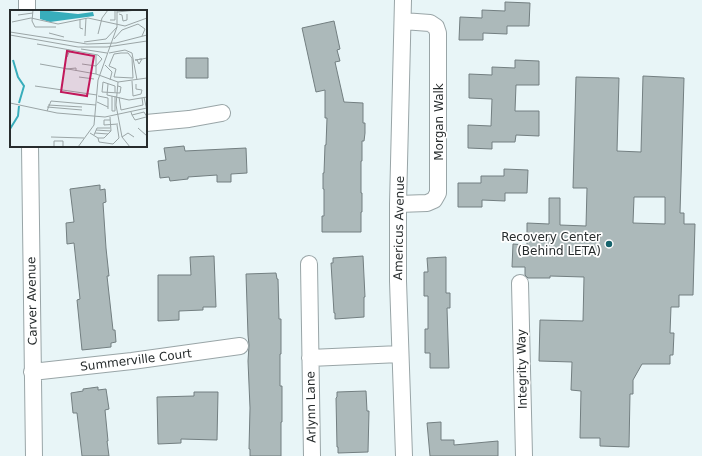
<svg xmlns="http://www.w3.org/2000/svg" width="702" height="456" font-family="'DejaVu Sans',sans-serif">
<rect width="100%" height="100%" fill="#e8f5f7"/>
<path fill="#acb9ba" stroke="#737f81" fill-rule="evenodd" d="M505,2L530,3L529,26H507V34L483,33V40H459L460,17L482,18V10L505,11Z
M334,21L340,49L337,50L340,61L335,62L344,102L363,103V123H365V133L364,141H362V161H361V193H362V212H361V232H322V216H324V189H323V173H324L325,145H326L327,118H325V90L316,92L302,28Z
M186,58H208V78H186Z
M515,60L539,61V85H516L515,111H539V136L516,135L515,142H492V149L468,148V125L491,126L492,99L469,98V74L492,75V67L515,68Z
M643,76L684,78L680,213H684V224H695L693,295H679V307H671L670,333H674L673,355H670V364H642L633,380V394H630L629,447L600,446V438H580L581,391L571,390L572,362L539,361L540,320L583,321L584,277L550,276V278H528L525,275V267H512L513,244L527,245V223L549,224V198H560V225L586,226L587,188H573L576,77L619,78L617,151L641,152ZM634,197H665V224L633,223Z
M184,146L185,151L246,148L247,173L231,174V182H217V175L188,177V179L170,181L169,177L160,178L158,161L166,160L164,148Z
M504,169L528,170L527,193H505V201L482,200V207H458V183H481V176H504Z
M100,185V190L105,189L106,202L103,203L106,248L109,276H107L113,330H115L116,342L111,343V347L82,350L77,300L80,299L74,243L67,244L66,223L74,222L70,189Z
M214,256L216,307H203V310L179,311V320L158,321V275H191L190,257Z
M363,256L365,297H364V317L335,319V313H334L331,263H333V258Z
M446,257V293H450V308H447L449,368H430V353H425V329H428V296H424V272H428L427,258Z
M276,273L277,279H278L279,319H281V354H280V386H282V422H281V456H250V449H249L250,408L248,361L249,345L248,335L246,274Z
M98,387V390L106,389L109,409L105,410L108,441H107L109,456H82L77,413H73L71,393L83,391V389Z
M366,391L367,411H369L368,452L338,453V447H337L336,398L337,397V392Z
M194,392H218L217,440L181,439V443L158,444L157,397L194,396Z
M441,422V440H454V445L498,441V456H430L427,423Z"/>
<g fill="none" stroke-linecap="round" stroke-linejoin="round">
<g stroke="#99a5a7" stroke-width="18">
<path id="minor" d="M27,0V11
M403,0L398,204V281L404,456
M146,123L189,119L222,113
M30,146L34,456
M398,204L427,203L434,200L438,193V33L436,27L430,23L403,21
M309,264L312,456
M520,283L524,456
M310,358L400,354
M32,372L132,361L240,346"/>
</g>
<use href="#minor" stroke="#fff" stroke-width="16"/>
</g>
<circle fill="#15636c" stroke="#fff" stroke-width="1.5" cx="609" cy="244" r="4"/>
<g text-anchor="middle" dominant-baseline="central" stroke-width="3.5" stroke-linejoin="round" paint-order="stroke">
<g font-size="12" fill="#272c2d" stroke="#fff">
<text transform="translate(439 122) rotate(-90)">Morgan Walk</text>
<text transform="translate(399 228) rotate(-89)">Americus Avenue</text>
<text transform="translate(32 301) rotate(-91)">Carver Avenue</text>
<text transform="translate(136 360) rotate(-7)">Summerville Court</text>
<text transform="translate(522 369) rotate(-91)">Integrity Way</text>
<text transform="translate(311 407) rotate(-91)">Arlynn Lane</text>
</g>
<g font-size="12" fill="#272c2d" stroke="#fff" text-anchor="end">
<text x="601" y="237">Recovery Center<tspan x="601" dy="14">(Behind LETA)</tspan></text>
</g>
</g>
<g transform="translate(10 10)">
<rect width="137" height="137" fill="#e8f5f7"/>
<path d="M30,0L68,4L83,2L84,6L40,12L30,9Z" fill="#38adbb"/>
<path fill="none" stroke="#38adbb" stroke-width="2" d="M3,50L8,67L14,76L9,93M0,119L8,106L9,96"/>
<path fill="none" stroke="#9ba5a6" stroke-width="1" d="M23,0L22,11L25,17H46M107,2L127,0M109,4L112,5L113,11L117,10V4M8,5L23,3M70,9V18L73,19M100,10H105V0M2,12L21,8L48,14L78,8L115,16L137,8M0,22L77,34L106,33L137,25M39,23L54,27M88,24L92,8L98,0M0,25L68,37H97L137,31M75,26L76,8M104,29L112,20L128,14L135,19L132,26M74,32L96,29L107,17M27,34L88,45L92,49L86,56M58,39L57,47L60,40M71,39L97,43M99,43L115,40L122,43L127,70M111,43H118L122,48L123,68L104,67L106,59L99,56L104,44ZM86,45V64M130,49H132L125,50H127ZM127,50L129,54L132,49L137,48M30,54L86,64L108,72L137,68M72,54L86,56M95,55L102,62L100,70M56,59L66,58V61M69,67L84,69M122,71L123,86L131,84L132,80L126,79V74M108,72L106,95L112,127L120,137M98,74L97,85L119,90L137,87M25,76L87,85M105,82V76L93,72L92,82L110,83L111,77L108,76M88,86L98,88V99M102,86V101H105V86M109,87L111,100L133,95L132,88M134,87L137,101M87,92L98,97M0,93L47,103L95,107L137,98M38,95L72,97M37,97L72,100M37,101L41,91L86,95M121,102L122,105L134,102L137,107M122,105L125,110L136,107M100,110H94V115L108,114M128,118L137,126M86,120L101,121M80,123L88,128L89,132L103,134L109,128L107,115M85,123L98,124M84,125L87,118H100M41,127L74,128M112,127L118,123L124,127M88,128H94L101,121L100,107M44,137V131H53V137M68,137L84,115L88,70L107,17V0"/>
<path fill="#c2185b" fill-opacity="0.15" stroke="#c2185b" stroke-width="2" d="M57,41L84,46L77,86L51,82Z"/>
<rect width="137" height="137" fill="none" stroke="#272c2d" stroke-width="2"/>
</g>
</svg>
